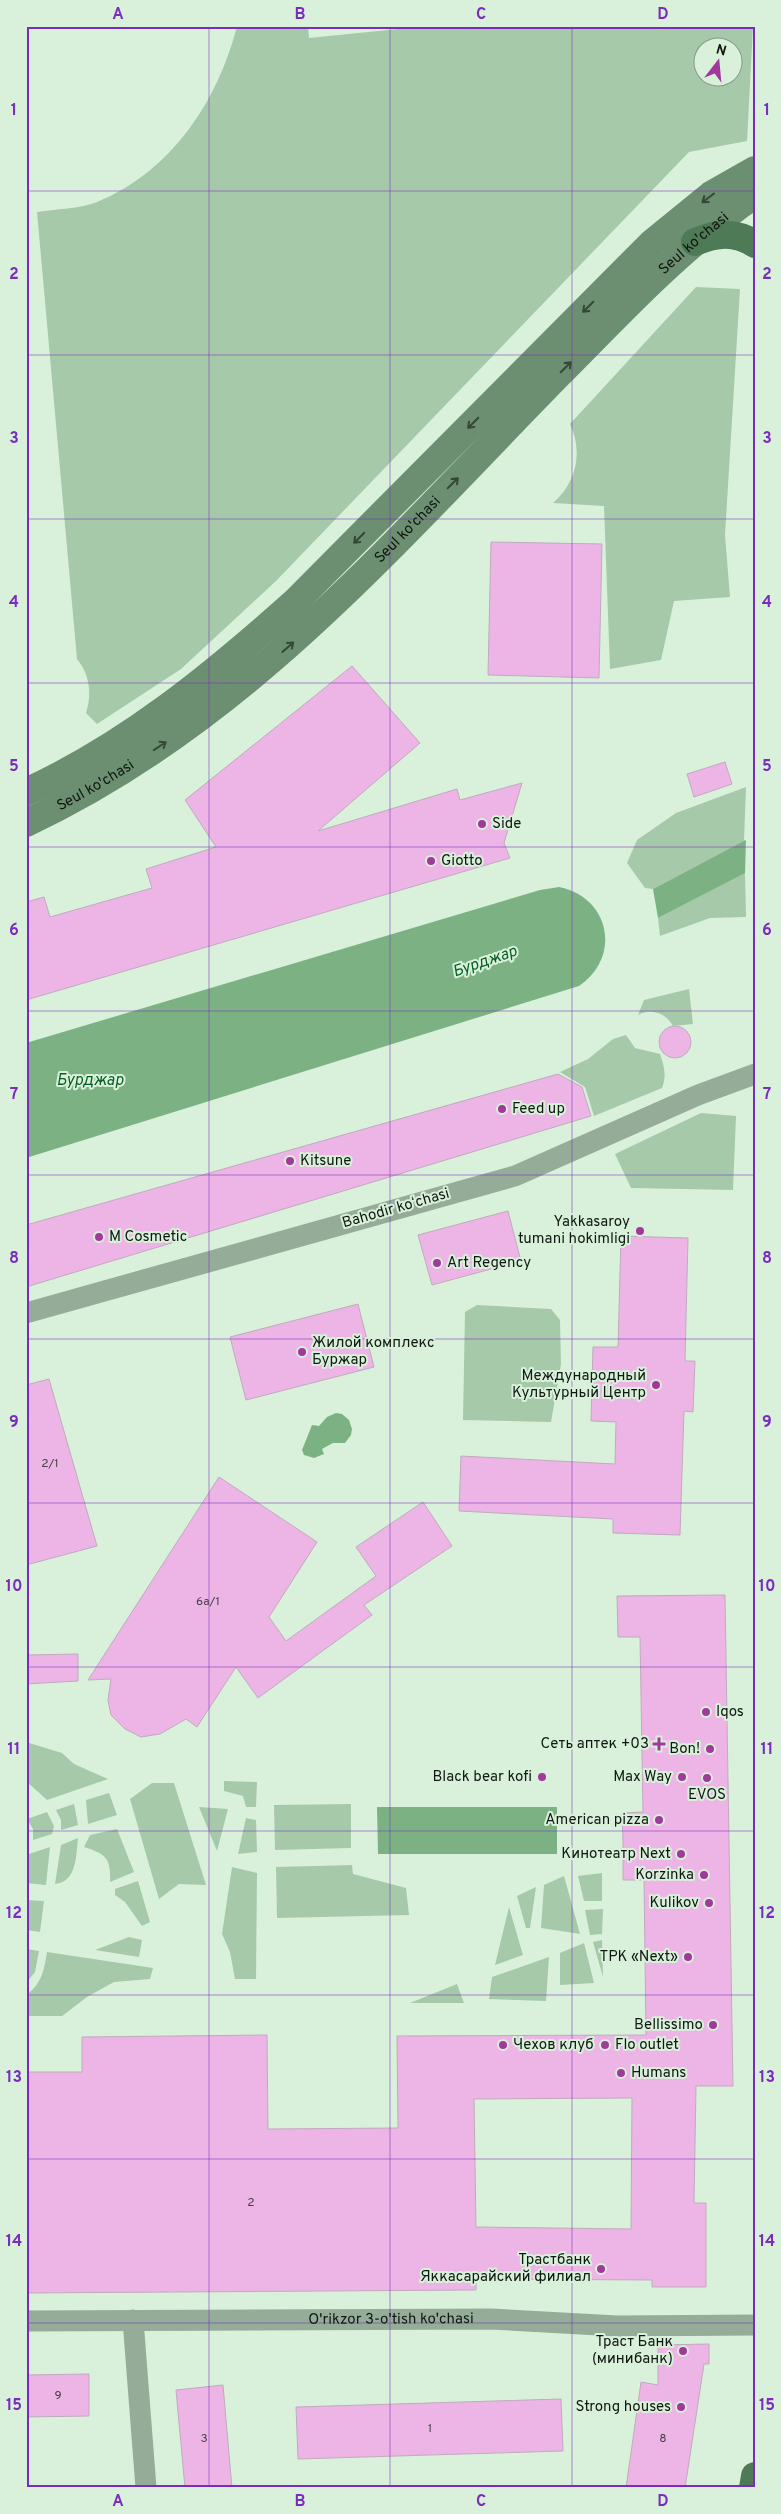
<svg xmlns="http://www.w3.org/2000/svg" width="781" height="2514" font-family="Overpass,sans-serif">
<rect width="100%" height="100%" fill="#d9f1db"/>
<path fill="#a6c9aa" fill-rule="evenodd" d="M237,26H308L309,38L428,26H753L747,141L689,152L276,581L181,669L97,724L86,713C92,694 90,675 77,659L37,212C56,209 80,209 97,202C171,172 218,101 237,26ZM704,48H734V78H704Z
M696,287L740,289L725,535L730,597L674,601L661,660L610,669L604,506L553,503C577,482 583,452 570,424Z
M746,787L744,841L653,889L645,888L627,863L637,840L676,813Z
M745,873L746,917L710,918L660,936L658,918Z
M689,989L693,1024L673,1026C666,1013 651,1008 638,1015L644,1000Z
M626,1035L635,1048L660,1054C664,1066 667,1075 662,1088L594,1116L585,1087L560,1072L588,1059L613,1039Z
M701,1113L736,1116L733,1190L631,1188L615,1154Z
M477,1305L551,1309L560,1320L561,1364L551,1422L463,1420L465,1312Z
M26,1742L62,1753L74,1764L108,1779L47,1800L26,1781Z
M224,1781L257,1782L256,1807H246L243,1796L224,1791Z
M152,1783H174L206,1885L179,1884L159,1899L130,1799Z
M109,1793L117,1815L88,1824L86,1800Z
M74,1804L78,1825L61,1830V1820L56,1810Z
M351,1804V1848L275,1850L274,1805Z
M199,1807L228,1809L217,1851Z
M47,1812L54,1826L52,1834L33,1840V1829L27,1819Z
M246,1818L256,1820L257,1852L238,1854Z
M117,1829L134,1872L110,1882C111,1858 106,1854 84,1847L90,1835Z
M78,1838C76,1856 77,1882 55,1884L61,1845Z
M50,1847L46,1885L26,1883V1855Z
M352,1865L353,1874L406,1888L409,1915L277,1918L276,1867Z
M232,1867L257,1873L256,1979H235L230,1952L222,1934Z
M602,1873V1901H584L578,1876Z
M564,1876L580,1934L541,1928L544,1885Z
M138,1881L150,1922L142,1926L125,1902L115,1895V1889Z
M536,1887L530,1928H526L517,1896Z
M26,1900L44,1901L40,1932L26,1930Z
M509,1907L523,1955L495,1965Z
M603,1909L602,1934L590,1935L585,1910Z
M129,1937L142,1940L139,1957L95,1950Z
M602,1940L603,1977L593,1942Z
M584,1943L594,1983L560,1985V1953Z
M26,1949L39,1951L35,1972L26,1983Z
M47,1952L153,1968L150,1979L114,1982L87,1997L62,2016H26V1995C42,1984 44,1970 47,1952Z
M549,1957L546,2001L489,1999L492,1977Z
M457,1984L464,2003H410Z"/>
<path fill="#7cb283" d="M755,835V868L658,918L653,889Z
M559,887C610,897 622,957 579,986L26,1158V1043L540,890Z
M336,1413L342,1414L349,1420L352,1429L351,1435L345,1443H333L322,1449L324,1454L314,1458L304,1455L302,1450L312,1425L319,1426L327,1417Z
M377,1807H557V1854H378Z"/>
<path fill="#d9f1db" d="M755,833V871L745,876L746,837Z"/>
<path fill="#ecb5e5" stroke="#c1aabe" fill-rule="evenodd" d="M491,542L602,544L599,678L488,675Z
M352,666L420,743L318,831L457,789L460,800L522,783L504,843L510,858L26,1000V902L44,897L50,917L152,888L146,869L216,847L185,800Z
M725,762L732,784L694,797L687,774Z
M659 1042a16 16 0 1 1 32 0a16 16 0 1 1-32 0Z
M558,1074L582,1087L591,1116L26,1287V1225Z
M508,1211L521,1261L432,1285L418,1235Z
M621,1236L688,1238L685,1361H695L693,1412L684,1411L680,1535L613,1533V1519L459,1511L461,1456L615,1464L616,1422L591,1421L593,1347H618Z
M358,1304L374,1367L246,1400L230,1337Z
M49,1379L97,1546L26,1565V1385Z
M219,1477L317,1542L269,1617L286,1641L376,1576L356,1547L423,1502L452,1546L364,1605L372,1615L258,1698L236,1667L197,1727L186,1719L160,1734L141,1737L125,1729L111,1715L108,1700L111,1679L88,1680Z
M725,1595L733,2086H696L694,2203H706V2287H652V2280L476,2279V2290L26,2293V2072H82V2037L267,2035L268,2129L398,2128L397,2036L646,2035L644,1880H623V1843L622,1813L643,1812L640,1637H618L617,1596ZM632,2098L631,2229L476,2227L474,2099Z
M78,1654V1681L26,1684V1655Z
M709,2344V2364H704L685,2488H626L641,2382L658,2385V2345Z
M89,2374V2416L26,2417V2375Z
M223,2385L232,2488H185L176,2390Z
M561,2399L563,2451L298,2459L296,2407Z"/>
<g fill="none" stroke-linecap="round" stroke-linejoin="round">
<g stroke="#95ad98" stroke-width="21">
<path d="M26,1313L515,1176L698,1095L755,1074"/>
<path d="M133,2320L146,2488"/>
<path id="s1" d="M26,2321L492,2319L617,2326L755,2325"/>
</g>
<g stroke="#6c8f71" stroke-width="28">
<path d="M26,792C127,746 212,676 294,603L652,243L711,195L755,170"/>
<path id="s2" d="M26,823C243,721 393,543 558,375C609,324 656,273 712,228C726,217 739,203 755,196"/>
</g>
<path stroke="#4e7a55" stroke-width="28" d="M695,242C716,233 735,231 755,244
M753,2488L755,2476"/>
</g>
<defs><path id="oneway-shaft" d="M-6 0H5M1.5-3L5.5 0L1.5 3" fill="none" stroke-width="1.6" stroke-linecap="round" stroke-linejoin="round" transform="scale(1.25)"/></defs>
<g stroke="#354837">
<use href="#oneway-shaft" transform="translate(708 198) rotate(143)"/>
<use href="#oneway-shaft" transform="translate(588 307) rotate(135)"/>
<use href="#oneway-shaft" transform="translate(566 367) rotate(-45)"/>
<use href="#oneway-shaft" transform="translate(473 423) rotate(135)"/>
<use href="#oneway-shaft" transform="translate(453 483) rotate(-45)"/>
<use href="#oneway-shaft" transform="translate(359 538) rotate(135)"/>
<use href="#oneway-shaft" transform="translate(288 647) rotate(-41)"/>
<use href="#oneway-shaft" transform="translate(160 746) rotate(-34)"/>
</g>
<path fill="none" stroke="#7b2cbf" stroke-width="1" stroke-opacity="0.55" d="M209,26V2488M390,26V2488M572,26V2488M26,191H755M26,355H755M26,519H755M26,683H755M26,847H755M26,1011H755M26,1175H755M26,1339H755M26,1503H755M26,1667H755M26,1831H755M26,1995H755M26,2159H755M26,2323H755"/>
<g fill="#a1399b" stroke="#d9f1db" stroke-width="2">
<circle cx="482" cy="824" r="5"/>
<circle cx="431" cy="861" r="5"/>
<circle cx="502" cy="1109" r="5"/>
<circle cx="290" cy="1161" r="5"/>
<circle cx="640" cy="1231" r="5"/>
<circle cx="99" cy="1237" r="5"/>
<circle cx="437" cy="1263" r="5"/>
<circle cx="302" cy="1352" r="5"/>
<circle cx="656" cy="1385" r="5"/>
<circle cx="706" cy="1712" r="5"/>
<path d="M656.5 1736.5h5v5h5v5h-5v5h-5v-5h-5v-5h5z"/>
<circle cx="710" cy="1749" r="5"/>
<circle cx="542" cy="1777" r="5"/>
<circle cx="682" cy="1777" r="5"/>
<circle cx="707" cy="1778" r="5"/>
<circle cx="659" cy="1820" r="5"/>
<circle cx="681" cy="1854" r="5"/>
<circle cx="704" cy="1875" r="5"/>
<circle cx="709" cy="1903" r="5"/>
<circle cx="688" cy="1957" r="5"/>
<circle cx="713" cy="2025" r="5"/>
<circle cx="503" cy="2045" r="5"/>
<circle cx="605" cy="2045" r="5"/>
<circle cx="621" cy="2073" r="5"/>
<circle cx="601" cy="2269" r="5"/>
<circle cx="683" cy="2351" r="5"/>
<circle cx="681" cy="2407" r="5"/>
</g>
<g text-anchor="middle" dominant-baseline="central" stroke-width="4" stroke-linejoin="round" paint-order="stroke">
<g font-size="12" fill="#473f46">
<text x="50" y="1464">2/1</text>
<text x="208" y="1602">6a/1</text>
<text x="251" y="2203">2</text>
<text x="58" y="2396">9</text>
<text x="430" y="2429">1</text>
<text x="204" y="2439">3</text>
<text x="663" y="2439">8</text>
</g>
<g font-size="15" fill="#101811" stroke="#d9f1db">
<text stroke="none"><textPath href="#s2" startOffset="889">Seul ko'chasi</textPath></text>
<text stroke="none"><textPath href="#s2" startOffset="484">Seul ko'chasi</textPath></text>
<text stroke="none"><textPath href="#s2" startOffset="79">Seul ko'chasi</textPath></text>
<text transform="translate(396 1209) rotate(-16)">Bahodir koʻchasi</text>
<text stroke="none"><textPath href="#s1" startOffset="365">O'rikzor 3-o'tish ko'chasi</textPath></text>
</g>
<g font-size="15" fill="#101811" stroke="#d9f1db" text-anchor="end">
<text x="492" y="824" text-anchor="start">Side</text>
<text x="441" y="861" text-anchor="start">Giotto</text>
<text x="512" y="1109" text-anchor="start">Feed up</text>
<text x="300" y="1161" text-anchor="start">Kitsune</text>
<text x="630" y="1222">Yakkasaroy<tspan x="630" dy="17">tumani hokimligi</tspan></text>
<text x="109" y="1237" text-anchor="start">M Cosmetic</text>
<text x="447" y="1263" text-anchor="start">Art Regency</text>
<text x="312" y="1343" text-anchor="start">Жилой комплекс<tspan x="312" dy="17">Буржар</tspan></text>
<text x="646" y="1376">Международный<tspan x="646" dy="17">Культурный Центр</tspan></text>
<text x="716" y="1712" text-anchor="start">Iqos</text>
<text x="649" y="1744">Сеть аптек +03</text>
<text x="700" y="1749">Bon!</text>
<text x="532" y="1777">Black bear kofi</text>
<text x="672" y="1777">Max Way</text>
<text x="707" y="1795" text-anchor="middle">EVOS</text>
<text x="649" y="1820">American pizza</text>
<text x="671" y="1854">Кинотеатр Next</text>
<text x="694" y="1875">Korzinka</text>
<text x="699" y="1903">Kulikov</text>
<text x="678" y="1957">ТРК «Next»</text>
<text x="703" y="2025">Bellissimo</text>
<text x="513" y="2045" text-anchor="start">Чехов клуб</text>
<text x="615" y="2045" text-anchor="start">Flo outlet</text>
<text x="631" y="2073" text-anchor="start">Humans</text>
<text x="591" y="2260">Трастбанк<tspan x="591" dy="17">Яккасарайский филиал</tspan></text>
<text x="673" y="2342">Траст Банк<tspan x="673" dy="17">(минибанк)</tspan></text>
<text x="671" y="2407">Strong houses</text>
</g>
<g font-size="16" font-style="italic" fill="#085f24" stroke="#d9f1db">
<text transform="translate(485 962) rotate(-19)">Бурджар</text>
<text x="90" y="1081">Бурджар</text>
</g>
</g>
<rect width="781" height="2514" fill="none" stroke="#d9f1db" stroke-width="55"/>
<g transform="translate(718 62) rotate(16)"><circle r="24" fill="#d9f1db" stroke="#899a8a"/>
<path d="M0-4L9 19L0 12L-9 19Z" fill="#a1399b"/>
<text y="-8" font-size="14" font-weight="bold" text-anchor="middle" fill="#101811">N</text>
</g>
<rect x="28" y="28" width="726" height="2458" fill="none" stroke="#7b2cbf" stroke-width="2"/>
<g font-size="16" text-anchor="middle" font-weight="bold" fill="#7b2cbf">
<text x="118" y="19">A</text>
<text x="300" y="19">B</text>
<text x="481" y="19">C</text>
<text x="663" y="19">D</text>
<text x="14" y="115">1</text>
<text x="767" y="115">1</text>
<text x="14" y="279">2</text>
<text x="767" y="279">2</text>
<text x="14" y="443">3</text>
<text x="767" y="443">3</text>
<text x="14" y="607">4</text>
<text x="767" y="607">4</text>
<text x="14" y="771">5</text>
<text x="767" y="771">5</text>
<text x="14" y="935">6</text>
<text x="767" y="935">6</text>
<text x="14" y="1099">7</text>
<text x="767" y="1099">7</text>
<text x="14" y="1263">8</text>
<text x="767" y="1263">8</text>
<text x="14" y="1427">9</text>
<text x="767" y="1427">9</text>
<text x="14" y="1591">10</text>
<text x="767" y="1591">10</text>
<text x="14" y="1754">11</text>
<text x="767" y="1754">11</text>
<text x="14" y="1918">12</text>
<text x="767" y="1918">12</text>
<text x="14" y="2082">13</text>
<text x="767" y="2082">13</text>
<text x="14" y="2246">14</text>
<text x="767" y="2246">14</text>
<text x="14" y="2410">15</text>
<text x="767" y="2410">15</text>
<text x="118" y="2506">A</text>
<text x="300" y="2506">B</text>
<text x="481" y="2506">C</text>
<text x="663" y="2506">D</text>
</g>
</svg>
